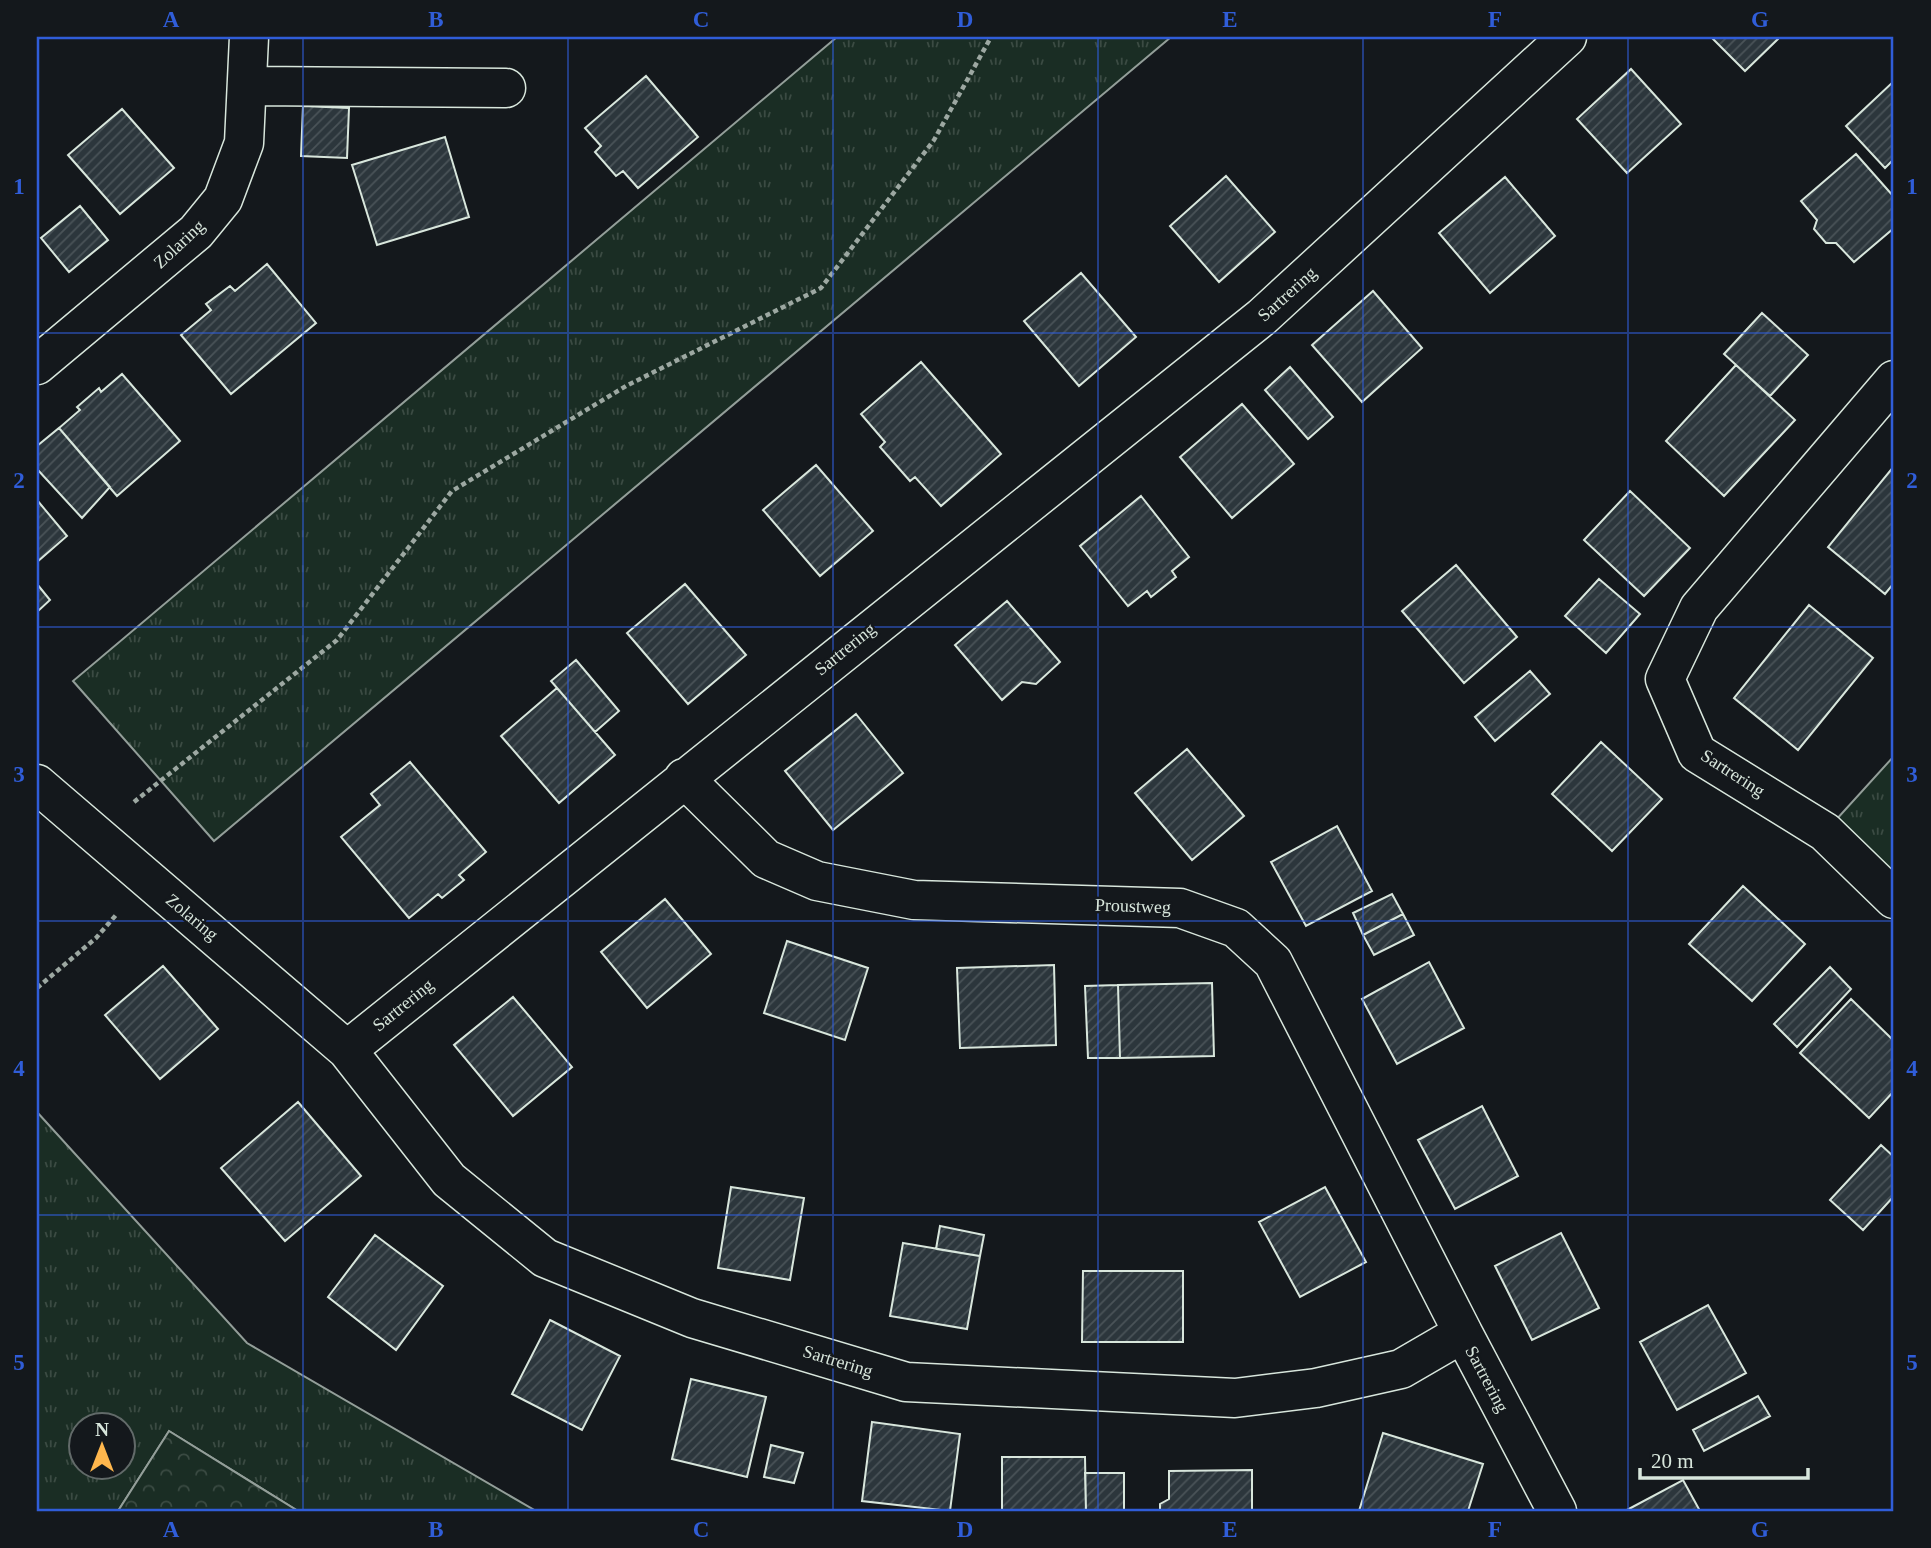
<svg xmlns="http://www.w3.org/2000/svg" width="1931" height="1548" font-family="Georgia,serif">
<defs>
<pattern id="grass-tufts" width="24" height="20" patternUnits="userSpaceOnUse" patternTransform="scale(1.75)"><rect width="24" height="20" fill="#1a2d24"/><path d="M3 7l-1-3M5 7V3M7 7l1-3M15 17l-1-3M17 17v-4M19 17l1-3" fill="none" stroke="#3b4b43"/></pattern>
<pattern id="forest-crowns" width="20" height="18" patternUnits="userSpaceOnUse" patternTransform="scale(1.75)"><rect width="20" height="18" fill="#1a2d24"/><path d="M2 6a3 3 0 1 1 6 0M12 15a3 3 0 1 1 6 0" fill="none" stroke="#3b4b43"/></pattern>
<pattern id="building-hatch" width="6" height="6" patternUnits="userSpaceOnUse" patternTransform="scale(1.75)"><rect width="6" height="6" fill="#2c363c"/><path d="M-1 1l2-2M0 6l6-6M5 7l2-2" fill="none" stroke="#4a5358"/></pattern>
</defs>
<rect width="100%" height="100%" fill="#14181c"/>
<path fill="url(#grass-tufts)" stroke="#939e99" stroke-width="2" fill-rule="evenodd" d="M837,37H1171L214,841L73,681Z
M1894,756V897L1825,832Z
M37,1112L247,1343L536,1511H298L169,1431L118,1511H37ZM80,1426H122V1468H80Z"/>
<path fill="url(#forest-crowns)" stroke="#939e99" stroke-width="2" d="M169,1431L298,1511H118Z"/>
<path fill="url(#building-hatch)" stroke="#d8e6dc" stroke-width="2" d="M1711,37H1780L1745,71Z
M1631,69L1681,124L1627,173L1577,119Z
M646,76L698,137L638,188L623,171L616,176L595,152L601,146L585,128Z
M1894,81V159L1885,168L1846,126Z
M303,106L349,108L347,158L301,156Z
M122,109L174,168L120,214L68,155Z
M445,137L469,217L377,245L352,165Z
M1856,154L1894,197V228L1854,262L1836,243H1826L1814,229L1817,220L1801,201Z
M1226,176L1275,232L1219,282L1170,226Z
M1505,177L1555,236L1490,293L1439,233Z
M80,206L108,240L69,272L41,238Z
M267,264L316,323L231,394L181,335L211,310L206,304L230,286L235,291Z
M1081,273L1136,337L1079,386L1024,321Z
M1373,291L1422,348L1362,402L1312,345Z
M1762,313L1808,355L1770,396L1724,354Z
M921,362L1001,454L941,506L915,477L910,481L880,447L885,442L861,414Z
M1736,365L1795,420L1724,496L1666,441Z
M1290,367L1333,417L1308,439L1265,390Z
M122,374L180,441L117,496L59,428L80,410L77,407L99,388L101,392Z
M1242,404L1294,464L1232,518L1180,457Z
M59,428L110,487L82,518L37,469V446Z
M816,465L873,531L820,576L763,510Z
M1894,466V583L1885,594L1828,547Z
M1630,491L1690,548L1644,596L1584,540Z
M1141,496L1189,557L1172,571L1176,577L1151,597L1147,591L1128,606L1080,546Z
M37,500L67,536L37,562Z
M1456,565L1517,637L1464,683L1402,611Z
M1599,579L1640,614L1606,653L1565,616Z
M37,584L50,600L37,612Z
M685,584L746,655L688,704L627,633Z
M1007,601L1060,662L1036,684L1022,682L1002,700L955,645Z
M1809,605L1873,658L1798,750L1734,698Z
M576,660L619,711L595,732L551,681Z
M1530,671L1550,694L1495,741L1475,717Z
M557,688L615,755L559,803L501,736Z
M856,714L903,773L833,830L785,771Z
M1601,742L1662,799L1612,851L1552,794Z
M1187,749L1244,816L1192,860L1135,793Z
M410,762L486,852L459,875L464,880L442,898L438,894L409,918L341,837L380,805L371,794Z
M1337,826L1372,891L1306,926L1271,862Z
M1743,886L1805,944L1752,1001L1689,944Z
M1392,894L1403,914L1363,935L1353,913Z
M665,899L711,954L647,1008L601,952Z
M1403,914L1414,935L1374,955L1363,935Z
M787,941L868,968L845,1040L764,1013Z
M1429,962L1464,1028L1397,1064L1362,999Z
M1054,965L1056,1045L960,1048L957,968Z
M163,966L218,1029L160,1079L105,1015Z
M1830,967L1851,989L1797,1047L1774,1024Z
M1212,983L1214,1056L1120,1058L1118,985Z
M1118,985L1120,1058H1088L1085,986Z
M513,997L572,1067L513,1116L454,1045Z
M1851,999L1894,1041V1091L1869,1118L1800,1053Z
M298,1102L361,1176L285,1241L221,1168Z
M1482,1106L1518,1176L1455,1209L1418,1140Z
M1881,1145L1894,1157V1196L1863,1230L1830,1200Z
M731,1187L804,1198L790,1280L718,1268Z
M1325,1187L1366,1262L1300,1297L1259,1222Z
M940,1226L984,1235L980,1256L936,1249Z
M1561,1233L1599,1308L1532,1340L1495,1266Z
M375,1235L443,1286L396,1350L328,1297Z
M903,1243L980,1256L967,1329L890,1316Z
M1083,1271H1183V1342H1082Z
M1708,1305L1746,1373L1677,1410L1640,1342Z
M550,1320L620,1356L582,1430L512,1394Z
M691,1379L766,1397L747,1477L672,1459Z
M1758,1396L1770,1416L1704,1451L1693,1430Z
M872,1422L960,1434L950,1511L862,1501Z
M1383,1433L1483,1464L1468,1511H1359Z
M771,1445L803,1453L794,1483L764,1477Z
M1002,1457H1085L1086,1511H1002Z
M1252,1470V1511H1160V1504L1169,1499V1471Z
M1085,1473H1124V1511H1086Z
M1683,1480L1700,1511H1625Z"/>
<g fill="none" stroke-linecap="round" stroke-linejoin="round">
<g stroke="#d8e6dc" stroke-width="41">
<path id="minor" d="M247,86L506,88
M37,365L196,232L223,199L244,143L249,37
M1894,380L1699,608L1665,679L1697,753L1825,832L1894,899
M684,778L766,859L817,881L914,900L1180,908L1236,928L1273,962L1463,1333
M37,784L347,1050
M1557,1511L1463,1333L1401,1369L1316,1388L1235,1398L906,1382L692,1318L545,1258L449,1180L347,1050L1262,317L1567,37"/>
</g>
<path stroke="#9da8a2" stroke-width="4.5" stroke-dasharray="5 3.5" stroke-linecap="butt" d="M134,802L337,640L452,491L626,386L821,288L934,140L991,37
M37,988L96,938L116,915"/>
<use href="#minor" stroke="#14181c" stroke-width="38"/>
</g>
<path fill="none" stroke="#305dd8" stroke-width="2" stroke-opacity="0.55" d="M303,37V1511M568,37V1511M833,37V1511M1098,37V1511M1363,37V1511M1628,37V1511M37,333H1894M37,627H1894M37,921H1894M37,1215H1894"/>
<g text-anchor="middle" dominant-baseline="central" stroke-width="5" stroke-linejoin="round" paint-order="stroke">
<g font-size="18" fill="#d8e6dc" stroke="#14181c">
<text transform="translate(179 244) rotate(-43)">Zolaring</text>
<text transform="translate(1287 294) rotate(-42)">Sartrering</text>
<text transform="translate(845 649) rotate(-39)">Sartrering</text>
<text transform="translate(1733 773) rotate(33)">Sartrering</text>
<text transform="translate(1133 906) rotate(2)">Proustweg</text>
<text transform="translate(192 917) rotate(40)">Zolaring</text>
<text transform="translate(403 1005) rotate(-39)">Sartrering</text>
<text transform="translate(838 1361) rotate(17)">Sartrering</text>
<text transform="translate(1487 1379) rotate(62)">Sartrering</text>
</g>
</g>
<rect width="1931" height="1548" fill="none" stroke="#14181c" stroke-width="77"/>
<g transform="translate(102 1446)"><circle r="33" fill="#14181c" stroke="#626a69" stroke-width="2"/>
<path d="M0-5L12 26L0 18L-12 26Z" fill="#ffb74d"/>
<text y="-10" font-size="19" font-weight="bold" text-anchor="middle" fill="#d8e6dc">N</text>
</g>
<path d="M1640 1468v10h168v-10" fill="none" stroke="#d8e6dc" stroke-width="3.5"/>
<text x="1651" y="1468" font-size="21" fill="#d8e6dc" stroke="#14181c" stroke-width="5" paint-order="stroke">20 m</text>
<rect x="38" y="38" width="1854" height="1472" fill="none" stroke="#305dd8" stroke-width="2.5"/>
<g font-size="23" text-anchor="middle" font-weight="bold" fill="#305dd8">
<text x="171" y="27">A</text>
<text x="436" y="27">B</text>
<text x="701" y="27">C</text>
<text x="965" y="27">D</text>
<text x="1230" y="27">E</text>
<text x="1495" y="27">F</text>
<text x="1760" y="27">G</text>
<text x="19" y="194">1</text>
<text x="1912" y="194">1</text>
<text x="19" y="488">2</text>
<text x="1912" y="488">2</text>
<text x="19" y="782">3</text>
<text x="1912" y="782">3</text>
<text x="19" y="1076">4</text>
<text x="1912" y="1076">4</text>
<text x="19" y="1370">5</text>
<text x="1912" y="1370">5</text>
<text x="171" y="1537">A</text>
<text x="436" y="1537">B</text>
<text x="701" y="1537">C</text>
<text x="965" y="1537">D</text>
<text x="1230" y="1537">E</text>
<text x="1495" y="1537">F</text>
<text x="1760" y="1537">G</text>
</g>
</svg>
